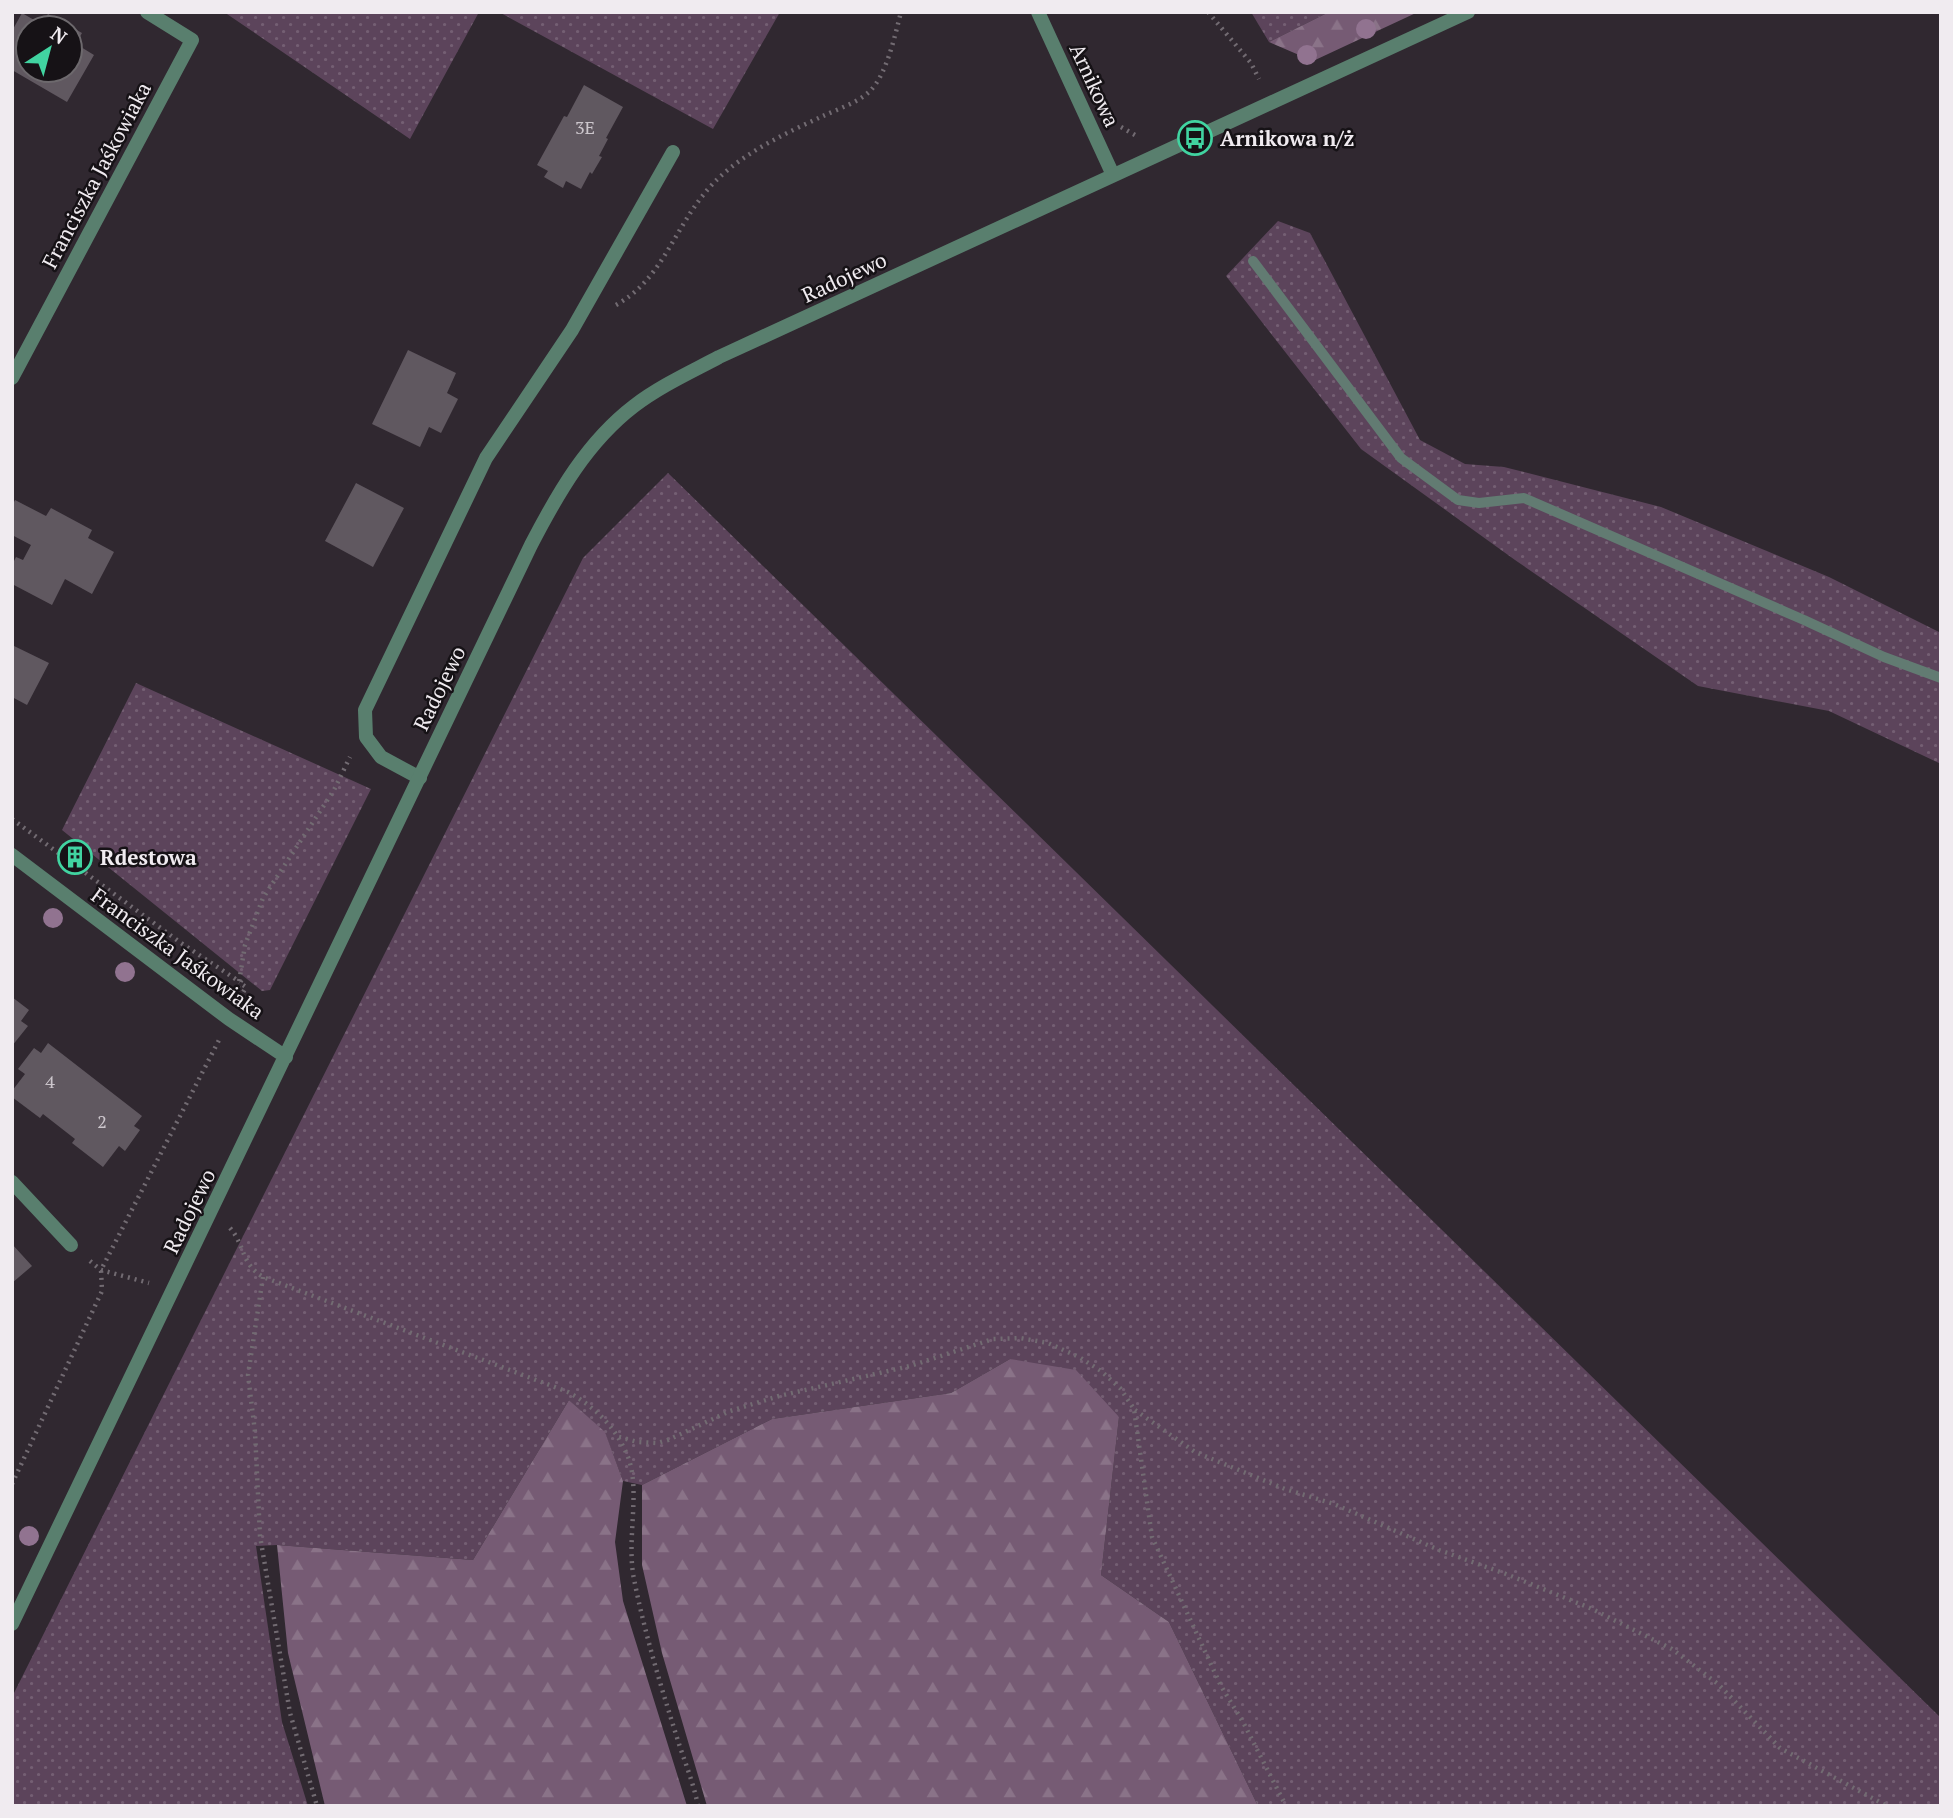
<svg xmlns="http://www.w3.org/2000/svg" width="1953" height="1818" font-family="'PT Serif',serif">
<defs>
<pattern id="grass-dots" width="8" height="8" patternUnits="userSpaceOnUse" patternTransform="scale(1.75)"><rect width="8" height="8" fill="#5c445b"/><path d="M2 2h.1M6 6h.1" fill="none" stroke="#745f73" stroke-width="1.8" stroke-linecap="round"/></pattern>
<pattern id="forest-firs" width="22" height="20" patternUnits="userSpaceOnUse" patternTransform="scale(1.75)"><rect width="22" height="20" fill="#765b74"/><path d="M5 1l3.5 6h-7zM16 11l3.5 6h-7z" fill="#8a7388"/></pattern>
</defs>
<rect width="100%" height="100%" fill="#302830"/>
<path fill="url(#grass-dots)" d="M224,12H479L410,139Z
M499,12H780L713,129Z
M1251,12H1329L1269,42Z
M1278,221L1310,233L1420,440L1465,464L1504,467L1661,507L1829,577L1941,633V764L1829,711L1698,686L1515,560L1361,449L1226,276Z
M668,473L1941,1718V1806H1258L1169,1622L1101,1575L1119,1417L1010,1359L951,1393L772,1419L642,1485L623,1481L605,1433L569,1400L473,1560L277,1545L256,1546L282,1722L308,1806H12V1697L583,558Z
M136,683L371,789L270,990L262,991L62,830Z"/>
<path fill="url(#forest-firs)" d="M1329,12H1418L1313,61L1269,42Z
M1010,1359L1076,1370L1119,1417L1101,1575L1169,1622L1258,1806H707L662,1653L642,1565V1485L772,1419L951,1393Z
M569,1400L605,1432L623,1481L615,1542L623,1601L687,1806H325L288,1653L277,1545L473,1560Z"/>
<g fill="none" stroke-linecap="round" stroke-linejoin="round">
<path stroke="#627b72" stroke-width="10" d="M1253,261L1401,458L1458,500L1479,503L1524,498L1804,620L1884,657L1941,678"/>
</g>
<path fill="#605860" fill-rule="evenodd" d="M22,13L41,24L48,14L82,33L76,44L94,55L67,102L12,70V31ZM28,28H70V70H28Z
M584,85L623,107L606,138L608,139L599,156L602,157L592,174L590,172L581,189L566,181L563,188L544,177L548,171L537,165L564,116L567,117Z
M408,350L456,373L447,393L458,399L441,433L429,427L420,447L372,424Z
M356,483L404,508L373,567L325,541Z
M15,500L46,516L51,508L92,530L88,538L114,552L92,594L65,579L52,605L12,584V565L16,557L23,560L31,545L12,535V506Z
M12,645L49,663L27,705L12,697Z
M63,843L92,864L87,871L58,850Z
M12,997L29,1010L21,1021L28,1026L12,1046Z
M48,1043L142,1116L134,1126L140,1130L125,1151L119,1146L103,1167L72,1143L75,1139L43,1114L40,1118L12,1097V1091L25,1074L18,1069L34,1048L41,1053Z
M12,1244L32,1266L12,1283Z"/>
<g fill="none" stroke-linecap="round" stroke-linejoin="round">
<path stroke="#726b72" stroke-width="4.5" stroke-dasharray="2 5" stroke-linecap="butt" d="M1208,12L1251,63L1259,79
M1121,127L1135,135L1138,134
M616,305C661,280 673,232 704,194C733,157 782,135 823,116C838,109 859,102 870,91C887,74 895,35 901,12
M12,819L181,943L240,982
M237,995L245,945L263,898L334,790L350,757
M240,998L246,987L240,983L243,976
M230,1228C245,1245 241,1264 263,1277L568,1392C595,1407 616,1427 628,1457C641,1491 626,1540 634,1579C645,1635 662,1690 679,1744C686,1765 694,1785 698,1806
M90,1261L101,1270L149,1283
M263,1277L248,1375L255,1432L260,1536L290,1713L317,1806
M1135,1410L1195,1452L1285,1489L1334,1504L1439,1550L1506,1574L1590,1608L1672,1649L1718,1684L1780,1748L1887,1806
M619,1437L638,1442L657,1443L668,1440L730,1411L779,1396L910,1366L993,1339L1020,1338L1048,1343L1079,1357L1101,1371L1120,1388L1134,1409L1152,1537L1221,1686L1243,1722L1286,1806
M12,1484L102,1291L101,1270L219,1040"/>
<path stroke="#597f6e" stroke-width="14" d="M12,378L192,40L147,12
M420,778L381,757L366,737L365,710L486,458L572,330L673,152"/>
<path stroke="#597f6e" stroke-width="14" d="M1038,12L1113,175
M12,1182L71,1245"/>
<path stroke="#597f6e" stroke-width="14" d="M12,855L229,1019L286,1057
M12,1624L531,545C558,493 587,442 634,406C660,386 691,372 719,357L1468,12"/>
</g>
<g fill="#917390">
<circle cx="1366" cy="29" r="10"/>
<circle cx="1307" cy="55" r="10"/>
<circle cx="53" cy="918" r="10"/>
<circle cx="125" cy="972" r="10"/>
<circle cx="29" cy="1536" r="10"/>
</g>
<defs>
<g id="bus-ring" transform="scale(1.75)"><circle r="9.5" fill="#161216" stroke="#41d4a1" stroke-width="1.5"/><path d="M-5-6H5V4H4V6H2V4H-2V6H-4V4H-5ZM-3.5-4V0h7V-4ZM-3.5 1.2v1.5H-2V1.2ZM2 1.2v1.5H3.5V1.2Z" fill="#41d4a1"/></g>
<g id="building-ring" transform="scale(1.75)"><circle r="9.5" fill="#161216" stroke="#41d4a1" stroke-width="1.5"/><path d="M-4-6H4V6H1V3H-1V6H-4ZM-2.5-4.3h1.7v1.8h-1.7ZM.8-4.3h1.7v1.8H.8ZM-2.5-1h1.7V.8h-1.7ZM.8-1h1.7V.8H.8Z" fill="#41d4a1"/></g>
</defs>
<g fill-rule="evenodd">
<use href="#bus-ring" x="1195" y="138"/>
<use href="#building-ring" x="75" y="857"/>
</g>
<g text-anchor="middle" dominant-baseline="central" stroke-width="5" stroke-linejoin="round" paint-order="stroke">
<g font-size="18" fill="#ccc6cc">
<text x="585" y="127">3E</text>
<text x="50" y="1081">4</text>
<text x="102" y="1121">2</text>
</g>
<g font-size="21" fill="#f0ebf0" stroke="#161216">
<text transform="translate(1095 85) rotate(65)">Arnikowa</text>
<text transform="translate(96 175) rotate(-62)">Franciszka Jaśkowiaka</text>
<text transform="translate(844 277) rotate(-25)">Radojewo</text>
<text transform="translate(439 688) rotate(-64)">Radojewo</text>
<text transform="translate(178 953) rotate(36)">Franciszka Jaśkowiaka</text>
<text transform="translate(189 1211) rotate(-64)">Radojewo</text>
</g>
<g font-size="21" font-weight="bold" fill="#f0ebf0" stroke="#161216" text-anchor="start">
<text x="1220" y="138">Arnikowa n/ż</text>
<text x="100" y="857">Rdestowa</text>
</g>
</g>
<rect width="1953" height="1818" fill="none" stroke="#f0ebf0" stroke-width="28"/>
<g transform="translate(49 49) rotate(36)"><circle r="33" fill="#161216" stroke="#6d696d" stroke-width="2"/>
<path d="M0-5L12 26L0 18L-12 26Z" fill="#41d4a1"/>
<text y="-10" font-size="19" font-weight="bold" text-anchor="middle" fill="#f0ebf0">N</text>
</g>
</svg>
